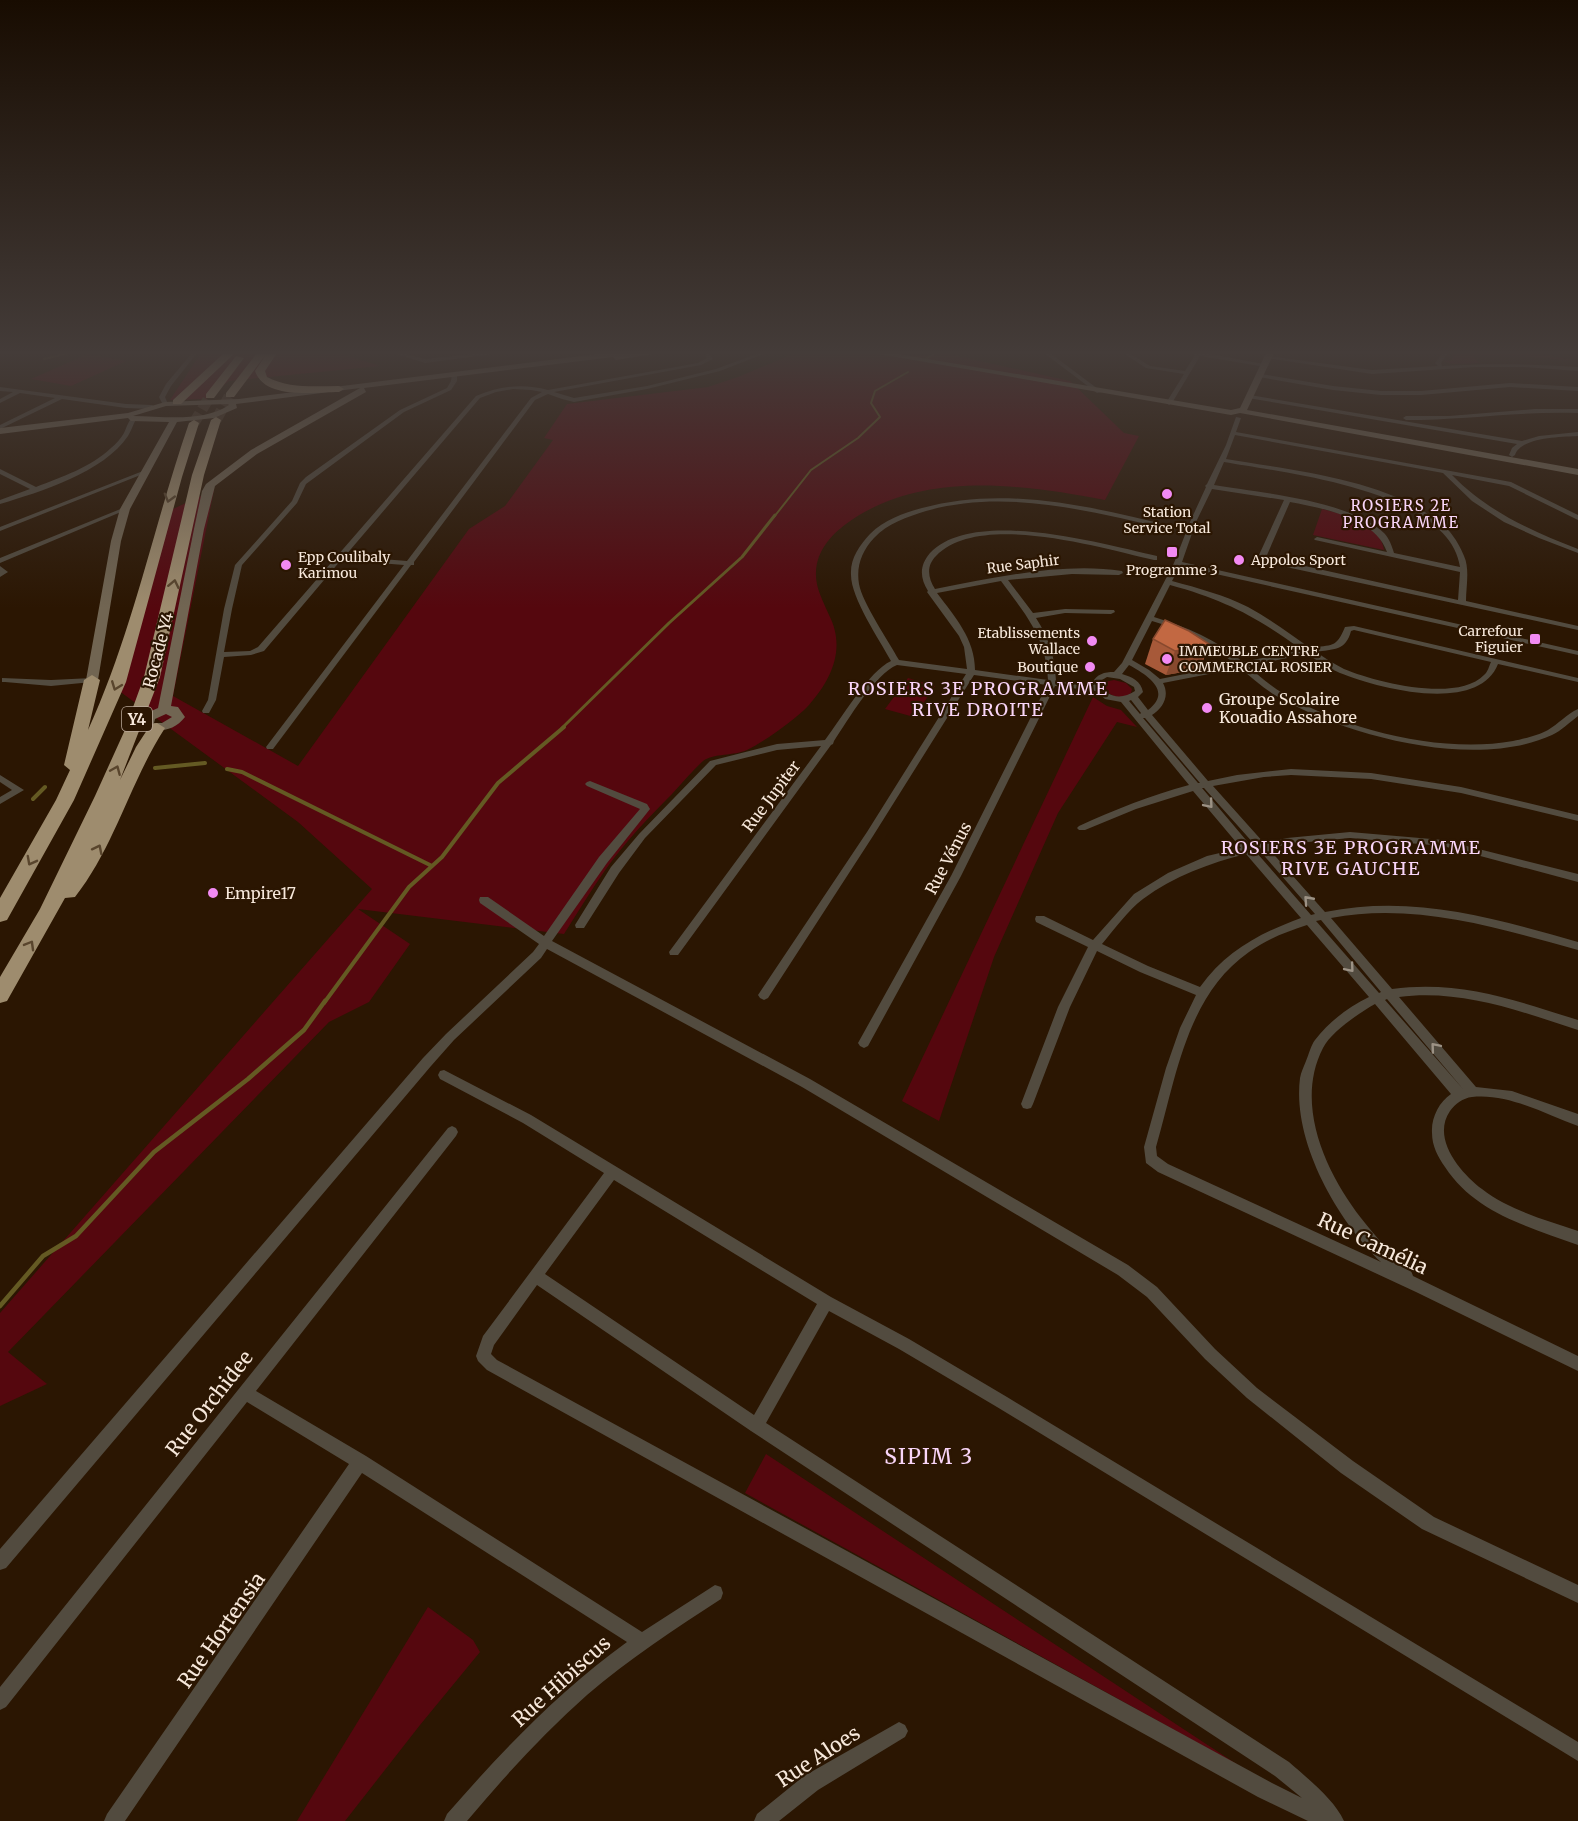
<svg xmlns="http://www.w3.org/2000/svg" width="1578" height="1821" font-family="Merriweather,serif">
<rect width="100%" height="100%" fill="#2b1602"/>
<path fill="#55070e" d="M201,353H338L380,366L229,381L206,399L170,400Z
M795,353L934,355L944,353L1070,381L1124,433L1139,436L1105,500C1022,484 919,470 846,524C830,536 817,551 816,572C815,587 823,601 829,615C846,648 832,679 809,705C795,720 765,741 747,750C734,756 714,753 703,761C692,771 682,783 672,794C649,817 625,842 606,869C591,890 578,912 564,934L358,909L410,944L369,1002L329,1022L8,1352L47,1384L0,1406V1313L372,889L298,822L111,685L173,509L214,490L173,696L298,766L469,529L505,506L553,440L544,438L567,404L708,387L738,377Z
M1455,353H1533L1578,361L1522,356H1473L1480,363L1451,364L1444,361H1451Z
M88,354L126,361L71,386L31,379Z
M1322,509C1343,514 1381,524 1384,550L1313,535Z
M908,678L935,686L914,717L885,709Z
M1114,680L1126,683L1132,689L1131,693C1121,702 1110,695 1101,688L1104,682Z
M1093,697L1107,706L1121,710L1137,727L1117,722L1058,813L994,957L939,1121L902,1101Z
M766,1454L1238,1765L745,1493Z
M428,1607L473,1640L480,1652L420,1725L345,1821H297Z"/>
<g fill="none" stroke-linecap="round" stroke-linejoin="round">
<path stroke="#645a23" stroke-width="2" d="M44,359L69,353
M926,359L935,353
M774,517L811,470L858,438L880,417L871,403L875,391L908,372"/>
<path stroke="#645a23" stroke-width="3" d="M562,728L669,623L742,557L775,515"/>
<path stroke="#645a23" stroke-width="4" d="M155,768L205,763
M227,769L242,772L432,866
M33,799L45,787
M324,1003L409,887L442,857L498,783L564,727"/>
<path stroke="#645a23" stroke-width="4.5" d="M0,1306L43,1256L76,1236L154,1152L248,1079L304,1030L325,1001"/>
<path stroke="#4a3623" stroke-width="11" stroke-dasharray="11 5" stroke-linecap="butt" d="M216,420L230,395
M194,423L210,396"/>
<path fill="#524b3f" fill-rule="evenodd" d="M192,353H197L171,386L165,397L168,404L163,405L159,397L166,384Z
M393,353H402L425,359L482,353H501L425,363Z
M704,353H709L713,359L701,365L554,392L574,398L647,386L716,369L759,353H766L720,371L647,389L574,402L562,399L548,394L535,400L414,562V565H411L273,749H267L266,747L404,565L341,560L264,651L251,655L224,657L216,700L209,713H203L202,711L208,700L224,609L235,565L292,501L300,483L306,477L400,410L447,388L451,381L452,373L457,374V381L451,390L404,412L306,484L297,503L242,565L232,609L224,652L250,651L258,647L476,396C499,386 523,383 548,390L698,363L707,358ZM513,389L531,390L542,392L531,398L407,561L345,556L480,398L496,392Z
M1044,353H1050L1102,392L1097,393Z
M1123,353H1129L1150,366L1185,371L1195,355L1192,353H1205L1269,365L1266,367L1200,356L1172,403L1169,405L1166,403L1184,374L1146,368Z
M1443,353H1448L1441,363L1442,366C1488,363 1532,364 1578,367V371L1524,367H1475L1372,374L1266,358L1269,356L1372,370L1438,366L1435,363Z
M1261,374L1333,386L1381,391H1421L1510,383L1578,387V391L1510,387L1421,395H1381L1333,390L1259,377Z
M0,387L126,404L152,405L155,407L152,409L126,408L62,399L0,429V425L55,398L20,393L0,403V399L13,392L0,391Z
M1250,395L1522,441L1539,436L1578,432V436C1561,437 1521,437 1515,455L1512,457L1509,455L1512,448L1517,444L1248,398V396Z
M1535,409H1578V413C1520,411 1464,420 1406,420L1403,418L1406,416H1449Z
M133,417L136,419C133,425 131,431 128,436C104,472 40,492 0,504V500L30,489L0,474V469L36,487C62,477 91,467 111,448C116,444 121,438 124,433C127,427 128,421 133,417Z
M1236,417L1241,418L1236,432L1511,482L1578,515V520L1576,519L1509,486L1452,475C1487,511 1531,531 1578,549V553L1539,538L1504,522L1472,501L1443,473L1235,435L1226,459C1290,470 1384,479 1436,520C1441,524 1446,527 1450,532C1455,538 1461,548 1464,556C1470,569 1466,587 1466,601L1578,626V630L1263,562L1259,555L1284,500L1212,489L1196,522L1182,562L1578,651V655L1180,566L1172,581C1198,588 1224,595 1248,607C1270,619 1290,634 1310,648C1332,644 1336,649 1345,627L1354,626L1578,678V682L1498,664C1478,715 1377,688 1340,673C1328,668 1318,661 1307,654L1248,666C1259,676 1271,686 1284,694C1346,730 1442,754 1513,741C1524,739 1539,735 1548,730C1558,724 1567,714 1578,709V716C1570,722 1561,731 1552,735C1476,770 1350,737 1280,698C1265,690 1252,678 1240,668L1163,683C1170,696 1163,708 1152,715L1208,781L1237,775L1291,769L1371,773L1461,787L1578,815V821L1461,793L1371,779L1291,775L1264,777L1213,786L1264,843L1287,838L1350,832L1443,840L1578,874V882L1443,846L1350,838L1287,844L1269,849L1325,912C1414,894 1493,918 1578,942V950C1498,928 1415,902 1331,918L1392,989C1460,980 1514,1000 1578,1020V1030C1520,1011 1461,989 1399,997L1476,1087L1512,1091L1578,1114V1126C1545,1114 1508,1093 1472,1097C1463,1098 1455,1104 1450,1111C1431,1139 1461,1173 1482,1189C1509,1210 1545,1220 1578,1231V1245C1529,1227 1475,1213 1445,1167C1438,1157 1432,1146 1432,1133C1431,1118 1439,1102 1451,1094L1375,1004C1359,1013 1331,1032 1323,1048C1294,1104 1326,1173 1361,1218C1369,1228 1377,1238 1385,1246C1394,1255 1410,1264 1413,1276L1578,1356V1371L1416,1292L1158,1172L1146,1163L1144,1147L1166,1068L1180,1028L1196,995L1140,972L1097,951L1070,1007L1033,1104L1031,1108L1027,1109L1023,1108L1021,1104L1058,1007L1088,947L1036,922L1035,919L1036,916H1044L1093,940L1134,894L1168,873L1207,856L1241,848L1193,791L1136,809L1085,830H1079L1077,828L1079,826C1114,810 1151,795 1189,785L1121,702L1105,699L1096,691L1055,686L961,876L868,1046L864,1048L860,1046L858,1043L951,876L1047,685L974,675L873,836L768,998L764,1000L760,998L758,995L867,832L966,674L897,665C875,674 848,720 834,741L833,744L831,745L678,955H670L669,952L821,746L777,750L716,765L645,838L619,873L584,928H576L575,925L611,867L639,834L710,761L777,744L825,740C841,719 869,671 891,661C879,639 851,598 851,575C850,559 859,546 870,534C884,520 903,513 922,508C1006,485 1093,507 1175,527V529L1173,530C1092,512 1008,488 926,511C907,517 888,523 874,538C862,551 856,566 859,584C862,602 889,642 899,660L967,669L964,647L959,636L927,592L928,591C920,578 919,566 930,553C974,507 1102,544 1157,556V560H1154C1101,548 979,511 936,556C926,566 928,578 935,589C993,578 1062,562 1122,571L1123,573L1119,575L1072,574L1008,580L1033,613L1065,609L1114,610L1115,612L1111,614L1065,613L1036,618C1049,638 1055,657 1056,681L1093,686L1092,683C1097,674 1104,672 1114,672L1122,663L1174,563L1190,522L1206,487L1205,486L1207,484L1226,445ZM1224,462C1285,473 1449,490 1460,567L1394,553C1392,546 1389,538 1384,533C1349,500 1260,493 1214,485ZM1290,502C1321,508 1375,517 1387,552L1317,537L1314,539L1315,540L1460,572L1458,600L1269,558L1267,555ZM1001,581C1025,614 1046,637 1048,680L975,670C975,639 955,617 937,593ZM1170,585C1225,600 1257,617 1302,650L1243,662C1217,640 1187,627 1154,617ZM1152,621C1182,630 1211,644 1235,664L1160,679L1149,670L1132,660ZM1354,630L1491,662C1489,666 1488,672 1484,675C1457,703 1375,682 1344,669C1334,664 1325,658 1316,652C1333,649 1346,651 1351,631ZM1129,665C1147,675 1173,691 1148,710L1138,697L1143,692C1141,681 1132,677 1122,674ZM1107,677L1120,679L1134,687L1135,691C1122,700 1106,698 1100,683L1102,680ZM1131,700L1141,713L1140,714L1129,701ZM1143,718H1145L1200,783H1198ZM1202,788H1204L1255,845L1251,846ZM1260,851L1315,914L1311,915L1256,852ZM1246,854L1301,918C1260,933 1226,951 1200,987L1148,966L1102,944C1114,930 1128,910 1143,899C1174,876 1210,863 1246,854ZM1321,920L1381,992L1379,993L1316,921ZM1307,925L1369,997C1348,1007 1329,1022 1315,1040C1311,1045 1309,1054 1306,1061C1304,1066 1301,1072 1300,1078C1292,1141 1337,1220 1381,1262L1168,1164L1157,1156L1156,1147C1176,1079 1186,996 1249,952C1267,939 1286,932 1307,925ZM1387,999L1463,1089L1385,1000Z
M143,471L148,472L0,531V527Z
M123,508L128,509L0,563V558Z
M0,566L8,572L0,577Z
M2,678L51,680L92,678L96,680L92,682L51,686L5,682H2Z
M0,775L24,790L0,804V797L12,790L0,782Z
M590,781L647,804L650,809L607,863L552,941L810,1079L1128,1265L1157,1287L1215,1349L1257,1388L1353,1461L1434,1517L1578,1585V1603L1422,1529L1341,1473L1247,1398L1205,1359L1147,1297L1118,1275L802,1087L547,949L541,958L454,1040L431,1066L6,1568L0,1570V1549L423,1058L446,1034L533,952L539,944L480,903L479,900L480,897H488L544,936L599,857L640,809L587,786L585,784L587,782Z
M444,1070L531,1115L831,1297L909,1339L1007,1397L1578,1742V1761L997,1407L899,1349L829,1311L766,1423L1289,1762C1307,1778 1334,1799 1344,1821H1308L1258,1797L487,1370L478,1361L476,1356L483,1336L604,1173L523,1123L440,1079L438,1075L440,1071ZM614,1180L817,1304L754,1415L545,1274ZM537,1285L751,1431L1275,1776L1302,1798L1272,1783L497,1360L491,1354L494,1345Z
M452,1126L456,1128L458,1132L456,1136L256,1391L366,1456L642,1632L715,1585L721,1587L723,1593L721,1599C675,1629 629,1659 587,1695C543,1734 504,1777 467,1821H444L447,1814C502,1751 559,1691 627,1642L362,1473L125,1821H104L107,1814L349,1464L247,1402L6,1707L0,1710V1687L448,1128Z
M899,1722L905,1725L908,1731L905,1737L818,1790L779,1821H754L757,1814L804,1776Z"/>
<path fill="#716552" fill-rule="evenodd" d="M605,353H659L616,360L613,357L364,388L366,392L257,454L215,486L204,529L171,706L178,707L185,717C175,730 160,733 145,729L141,721L147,713L158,708L194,529L202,491L206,484L251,450L360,388L236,404L237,408L214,418L177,422L130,509L121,541L98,680L92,684L86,680L111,541L120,509L169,422L131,421L128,418L0,434V428L128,413L165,402L239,399ZM228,404L229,405C202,423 163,416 133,416L166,406ZM166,714L172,717L162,723H154L155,719Z
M873,353H892L1231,410L1240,408L1266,353H1274L1247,410L1578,469V475L1240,413L1231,415Z"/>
<path fill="#9e8c6e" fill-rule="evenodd" d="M224,353H235L181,404H173V400Z
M257,353H267L234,397H226V393Z
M267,353H277L265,371L267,377C290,389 315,386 339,386L344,389L339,392C314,392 265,400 255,371Z
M236,356L244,358L214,398H206V394Z
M216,417L221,420L204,475L160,677L120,780L136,747L151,724L157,723L165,728C130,782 115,846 75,897L65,898L7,1001L0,1003V977L40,909L95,796L124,732L144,677L192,475L211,420Z
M194,420L199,423L182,477L126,682L74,800L7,920L0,922V898L56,800L70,770L64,765L84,680L92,675L100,680L88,730C133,632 154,524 189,423Z"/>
</g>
<path fill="#a75939" d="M1153,639L1209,644L1200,669L1166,675L1145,664Z"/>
<path fill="#88492e" d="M1209,644L1200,669L1166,675L1175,651Z"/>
<path fill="#c26842" stroke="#88492e" stroke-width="1.5" d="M1165,620L1189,631L1209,644L1175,651L1153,639Z"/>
<defs><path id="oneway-chevron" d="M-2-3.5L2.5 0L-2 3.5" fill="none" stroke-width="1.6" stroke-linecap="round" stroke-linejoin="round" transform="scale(1.5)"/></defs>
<g stroke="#59452d">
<use href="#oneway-chevron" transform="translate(169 498) rotate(106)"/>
<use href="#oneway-chevron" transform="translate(174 584) rotate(-78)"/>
<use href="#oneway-chevron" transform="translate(116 686) rotate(111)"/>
<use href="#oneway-chevron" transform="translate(116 770) rotate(-67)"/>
<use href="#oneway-chevron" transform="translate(98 849) rotate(-63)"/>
<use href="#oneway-chevron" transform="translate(31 861) rotate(118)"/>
<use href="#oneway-chevron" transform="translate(30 945) rotate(-60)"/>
</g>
<g stroke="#9c9285">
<use href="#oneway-chevron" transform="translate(1209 804) rotate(50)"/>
<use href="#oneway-chevron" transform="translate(1308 900) rotate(-132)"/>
<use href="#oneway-chevron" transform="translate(1350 968) rotate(50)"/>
<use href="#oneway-chevron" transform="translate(1435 1047) rotate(-130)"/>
</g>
<linearGradient id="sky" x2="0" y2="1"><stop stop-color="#180c01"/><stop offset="0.58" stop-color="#443c39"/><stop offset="1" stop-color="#443c39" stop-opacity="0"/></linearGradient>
<rect width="1578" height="608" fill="url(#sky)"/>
<g fill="#f28af3" stroke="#2b1602" stroke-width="2">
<circle cx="1167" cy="494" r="6"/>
<rect x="1166" y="546" width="12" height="12" rx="3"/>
<circle cx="1239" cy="560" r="6"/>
<circle cx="286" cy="565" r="6"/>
<rect x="1529" y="633" width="12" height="12" rx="3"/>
<circle cx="1092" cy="641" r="6"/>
<circle cx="1167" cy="659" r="6"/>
<circle cx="1090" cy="667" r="6"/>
<circle cx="1207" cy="708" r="6"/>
<circle cx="213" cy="893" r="6"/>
</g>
<g text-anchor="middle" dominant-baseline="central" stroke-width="4.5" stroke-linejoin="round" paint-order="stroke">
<g font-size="14" fill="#f7e8db" stroke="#2b1602" text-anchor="start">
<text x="1167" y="512" text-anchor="middle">Station<tspan x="1167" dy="16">Service Total</tspan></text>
<text x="298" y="557">Epp Coulibaly<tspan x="298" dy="16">Karimou</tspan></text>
<text x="1251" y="560">Appolos Sport</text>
<text x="1172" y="570" text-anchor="middle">Programme 3</text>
<text x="1523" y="631" text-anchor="end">Carrefour<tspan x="1523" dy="16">Figuier</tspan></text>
<text x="1080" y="633" text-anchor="end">Etablissements<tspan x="1080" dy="16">Wallace</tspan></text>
<text x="1179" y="651">IMMEUBLE CENTRE<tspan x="1179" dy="16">COMMERCIAL ROSIER</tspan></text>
<text x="1078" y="667" text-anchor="end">Boutique</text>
</g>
<g font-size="14" fill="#f7e8db" stroke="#2b1602">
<text transform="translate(1023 564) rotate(-7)">Rue Saphir</text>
</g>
<g font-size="15" letter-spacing="1.5" fill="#f9d5f8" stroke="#2b1602">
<text x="1401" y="505">ROSIERS 2E<tspan x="1401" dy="17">PROGRAMME</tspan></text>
</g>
<rect fill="#2b1602" stroke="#baa99a" stroke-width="1.5" x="122" y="707" width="30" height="24" rx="4.5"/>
<g font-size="15" font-weight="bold" fill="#f7e8db">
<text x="137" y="719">Y4</text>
</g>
<g font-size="16" fill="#f7e8db" stroke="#2b1602">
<text transform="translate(158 650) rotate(-75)">Rocade Y4</text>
<text transform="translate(771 796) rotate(-53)">Rue Jupiter</text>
<text transform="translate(948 858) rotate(-62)">Rue Vénus</text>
</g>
<g font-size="16" fill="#f7e8db" stroke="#2b1602" text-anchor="start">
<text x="1219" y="699">Groupe Scolaire<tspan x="1219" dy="18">Kouadio Assahore</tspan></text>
<text x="225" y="893">Empire17</text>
</g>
<g font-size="18" letter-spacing="1.5" fill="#f9d5f8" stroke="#2b1602">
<text x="978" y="688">ROSIERS 3E PROGRAMME<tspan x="978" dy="21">RIVE DROITE</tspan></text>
<text x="1351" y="847">ROSIERS 3E PROGRAMME<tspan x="1351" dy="21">RIVE GAUCHE</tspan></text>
</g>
<g font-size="20" fill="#f7e8db" stroke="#2b1602">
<text transform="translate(1373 1243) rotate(25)">Rue Camélia</text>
<text transform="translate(209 1403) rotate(-52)">Rue Orchidee</text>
<text transform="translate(221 1630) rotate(-55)">Rue Hortensia</text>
<text transform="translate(561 1681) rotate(-42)">Rue Hibiscus</text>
<text transform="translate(818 1756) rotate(-33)">Rue Aloes</text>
</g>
<g font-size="21" letter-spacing="1.5" fill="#f9d5f8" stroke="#2b1602">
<text x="929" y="1456">SIPIM 3</text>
</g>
</g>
</svg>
